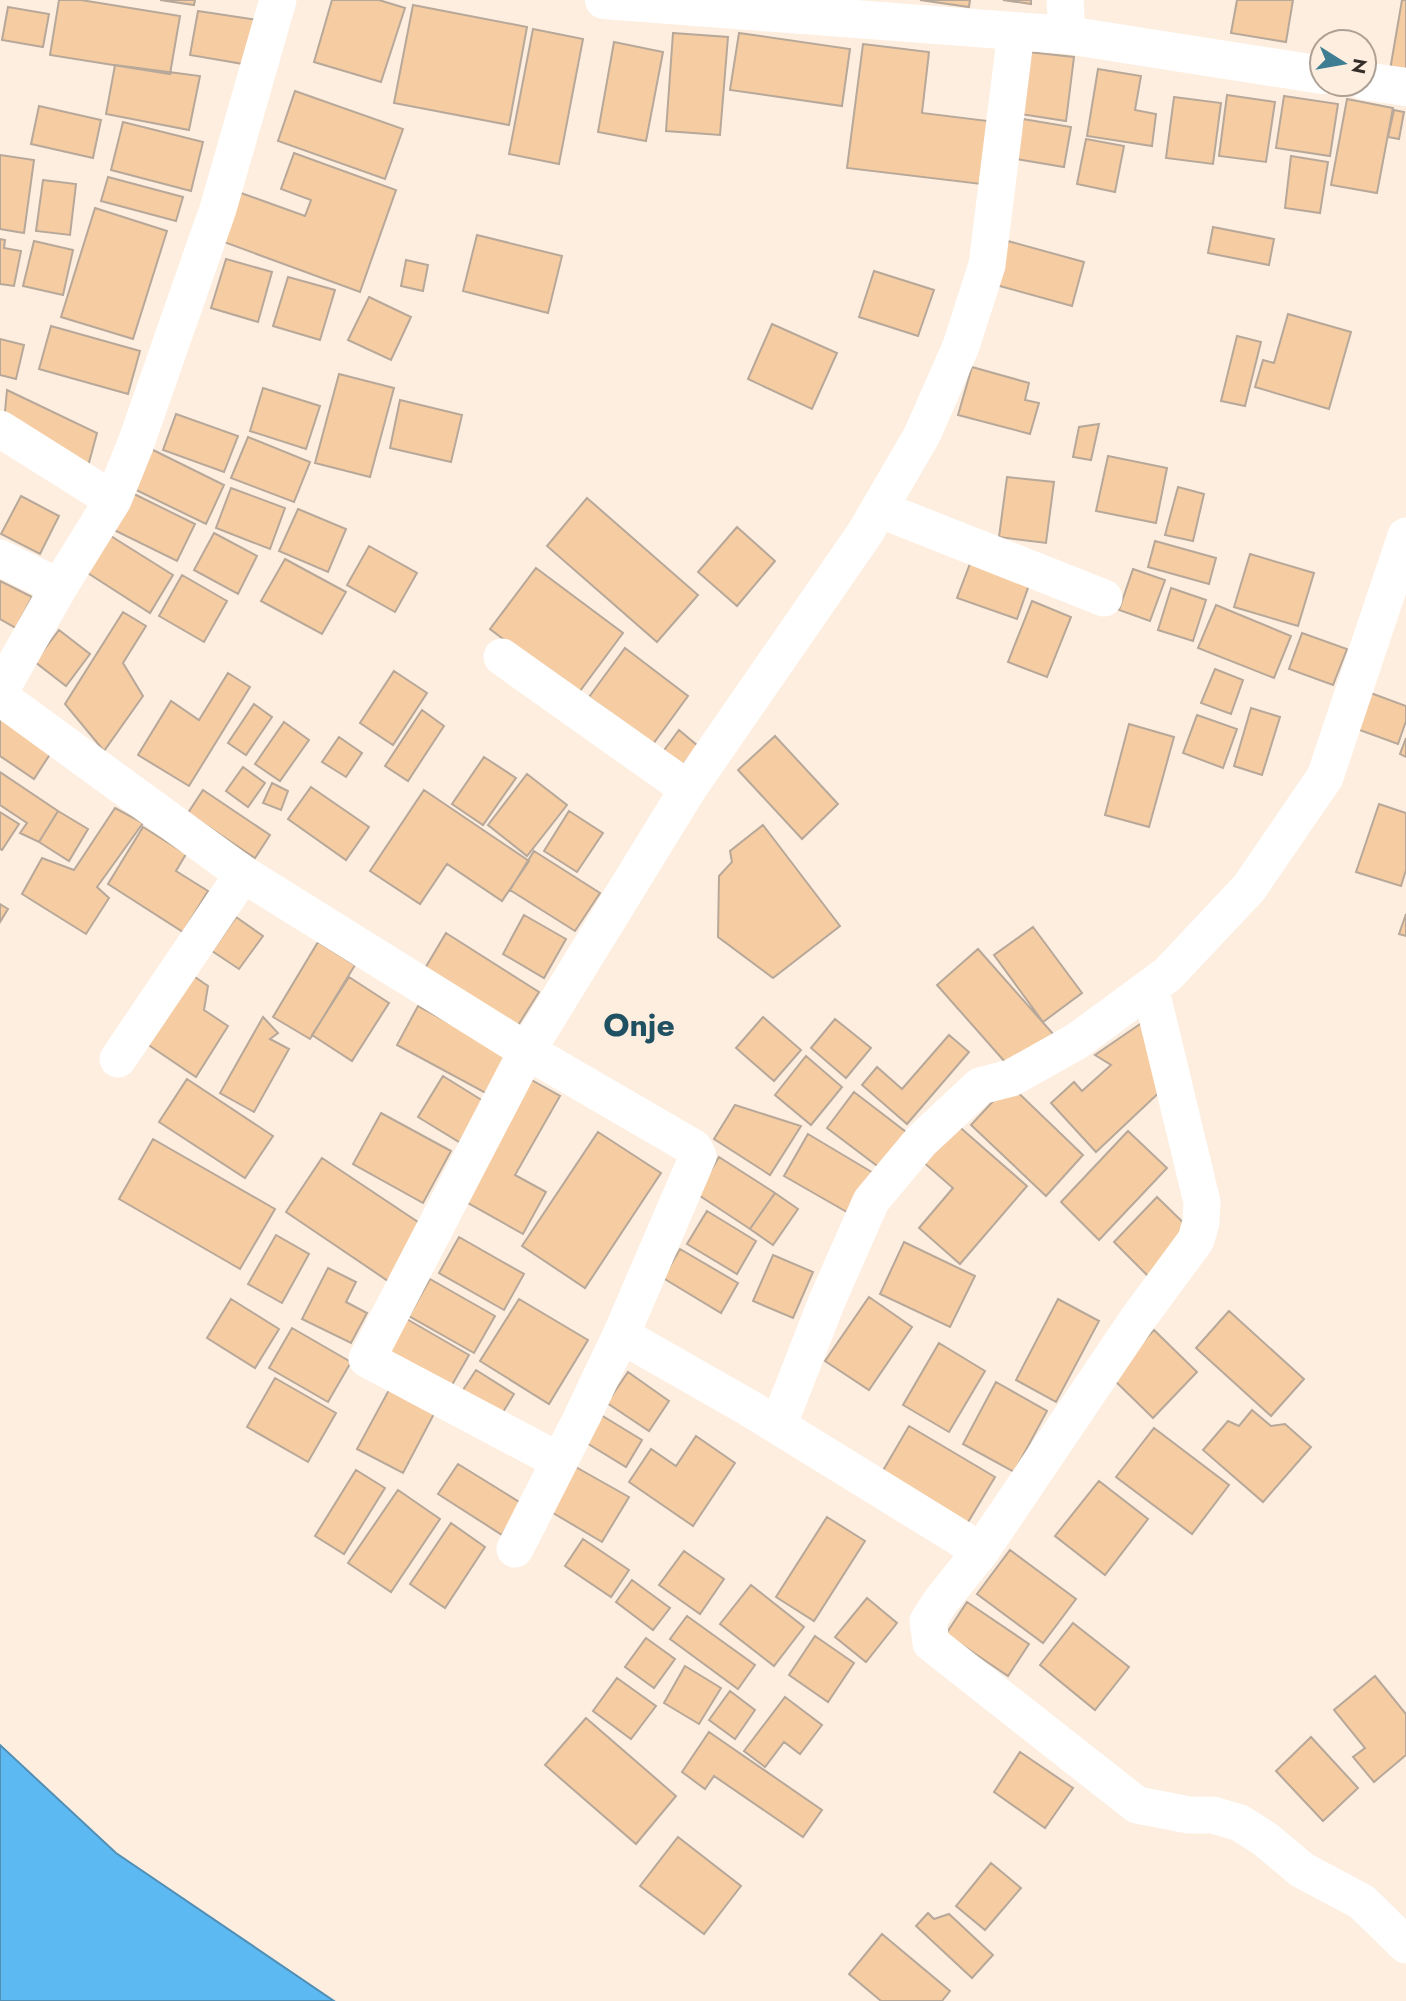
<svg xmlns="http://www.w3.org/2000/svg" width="1406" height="2001" font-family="Jost,sans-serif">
<rect width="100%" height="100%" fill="#feeedf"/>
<path fill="#5db9f2" stroke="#518fb5" stroke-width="2" d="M0,1745L116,1853L334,2001H0Z"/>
<path fill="#f6cca2" stroke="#b7a899" stroke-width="2" d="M59,0H81L180,16L170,74L50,55Z
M160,0H195L194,5Z
M332,0H379L405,8L381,82L314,62Z
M920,0H970L969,7Z
M1003,0H1031V4Z
M1237,0H1293L1286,42L1231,33Z
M1402,0H1406V73L1390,70Z
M413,5L527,27L509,125L394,103Z
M8,7L49,14L43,47L2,40Z
M198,11L257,20L249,65L190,55Z
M533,29L583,39L559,164L509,154Z
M673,33L728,37L720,135L666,131Z
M739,33L850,49L842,106L730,90Z
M614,42L663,52L646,141L598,132Z
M863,44L929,52L922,113L988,121L981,184L847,168Z
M1028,52L1074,57L1066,121L1020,114Z
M115,65L200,76L189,130L106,114Z
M1098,69L1141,76L1135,110L1156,114L1152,146L1087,136Z
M295,91L403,129L385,179L278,141Z
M1227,95L1275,102L1266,162L1219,156Z
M1284,96L1338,104L1330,156L1276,148Z
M1174,97L1221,103L1213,164L1166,158Z
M1347,99L1393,108L1377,193L1331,185Z
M39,106L101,120L93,158L31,144Z
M1394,110L1404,112L1399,139L1388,137Z
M1023,119L1071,127L1064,167L1016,159Z
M123,122L203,142L191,191L111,170Z
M1086,139L1124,146L1115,192L1077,184Z
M294,153L396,190L360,292L213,238L230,189L305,216L311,200L281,189Z
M0,155L34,160L24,233L0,229Z
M1291,156L1328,162L1320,213L1285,208Z
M108,177L183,197L176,221L101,201Z
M43,180L76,184L70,235L36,231Z
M95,208L167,231L133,339L61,317Z
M1213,227L1274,239L1269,265L1208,253Z
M477,235L562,256L548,313L463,291Z
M0,239L5,240L4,248L21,251L14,286L0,284Z
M34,241L73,250L63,295L23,286Z
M1008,241L1084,262L1072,306L996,285Z
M226,259L272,272L258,322L211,308Z
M406,260L428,265L423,291L401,286Z
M874,271L934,290L918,336L859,317Z
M288,277L335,290L320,340L273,326Z
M369,297L411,317L391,360L348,340Z
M1288,314L1351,332L1329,409L1255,387L1263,360L1274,363Z
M772,324L837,353L812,409L748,379Z
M51,326L140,351L128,394L39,369Z
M1237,336L1261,342L1245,406L1221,401Z
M0,339L24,345L16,379L0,375Z
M972,367L1029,383L1025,400L1039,403L1030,434L958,415Z
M339,374L394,388L370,477L315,463Z
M263,388L320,406L306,449L250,431Z
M7,390L97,433L87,470L4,422Z
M400,400L462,415L451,462L390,448Z
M176,414L238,436L224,472L163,450Z
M1099,424L1091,460L1073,457L1079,427Z
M248,437L310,462L294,502L231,478Z
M147,447L224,485L206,524L128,486Z
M1108,456L1167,468L1156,523L1096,511Z
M1007,477L1054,482L1046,543L999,537Z
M1178,487L1204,494L1193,541L1165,535Z
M231,488L285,508L270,549L216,528Z
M130,492L195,524L177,561L112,529Z
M21,496L59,516L40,554L1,534Z
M587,498L698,595L657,642L547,546Z
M298,509L346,529L328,572L279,551Z
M737,527L775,561L737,606L698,572Z
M106,533L173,575L150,613L83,570Z
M214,533L257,556L238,594L194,570Z
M1155,541L1216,558L1209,584L1148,567Z
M369,546L417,573L395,612L347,585Z
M1250,554L1314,573L1298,626L1234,607Z
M285,559L346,592L322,634L261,601Z
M971,561L1030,582L1017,619L957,598Z
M536,568L623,633L577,695L490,629Z
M1133,569L1165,580L1150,621L1119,610Z
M182,575L227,601L204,642L159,616Z
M0,581L32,597L16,628L0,619Z
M1171,588L1206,600L1193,641L1158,630Z
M1032,601L1071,617L1047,677L1008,662Z
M1216,605L1291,636L1274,678L1198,648Z
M123,612L146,626L123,663L143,696L104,751L65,704Z
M59,630L90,654L66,686L35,662Z
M1302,633L1347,649L1333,685L1289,669Z
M625,648L688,696L653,744L589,697Z
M1215,669L1243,680L1231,714L1201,703Z
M394,671L427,693L393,745L360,723Z
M228,673L250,687L189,786L138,755L171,701L199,720Z
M1368,692L1406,706V721L1398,744L1354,728Z
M254,704L272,717L246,755L228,743Z
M1251,708L1280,717L1262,775L1234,766Z
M422,710L444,726L408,781L385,766Z
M1197,715L1237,729L1223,768L1183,753Z
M0,717L54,748L34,779L0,756Z
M284,722L309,740L280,781L255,764Z
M1129,724L1174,737L1149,827L1105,815Z
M679,730L698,746L677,772L659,757Z
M775,736L838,804L802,839L738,770Z
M339,737L362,753L346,777L322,762Z
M1406,738V757L1400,754Z
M484,757L516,778L483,825L452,804Z
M243,767L265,783L248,807L226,791Z
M0,772L58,811L39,842L20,833L27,823L0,805Z
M527,774L567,805L527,856L488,825Z
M272,783L288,791L281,810L263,803Z
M311,787L369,827L346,860L288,819Z
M203,790L270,835L255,858L188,813Z
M424,790L529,861L502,901L447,864L420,904L370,871Z
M1379,804L1406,813V870L1401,886L1356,872Z
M115,808L143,823L97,887L109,898L86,934L22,894L42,858L74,870Z
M58,811L88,829L69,861L39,842Z
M569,811L603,833L577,872L544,851Z
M0,812L19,824L2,850L0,849Z
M763,825L840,926L773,978L718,937L719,876L732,862L730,851Z
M143,827L186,854L176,871L208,891L183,932L108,884Z
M534,851L600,893L575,931L510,890Z
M0,904L8,909L0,922Z
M1406,914V936L1399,934Z
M524,915L566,939L544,978L503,954Z
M236,917L263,936L239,969L212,951Z
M1033,927L1082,993L1043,1022L994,955Z
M446,933L539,992L517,1027L424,970Z
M318,942L355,965L310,1039L273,1017Z
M978,949L1054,1035L1013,1071L937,985Z
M192,975L208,986L204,1010L228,1026L196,1077L147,1044Z
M349,977L389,1003L352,1061L312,1035Z
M418,1006L514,1058L493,1097L397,1045Z
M263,1017L278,1033L270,1039L289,1049L254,1112L220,1093Z
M763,1017L801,1050L774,1081L736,1048Z
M835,1019L871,1048L846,1078L811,1048Z
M1143,1022L1165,1087L1096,1152L1051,1103L1074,1082L1082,1091L1111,1065L1095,1055Z
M949,1035L969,1052L907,1124L862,1085L877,1067L902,1089Z
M806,1056L842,1087L811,1125L775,1095Z
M443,1076L488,1104L464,1145L418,1117Z
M528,1078L560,1096L515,1175L546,1192L523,1234L461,1199Z
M187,1079L273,1136L245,1178L159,1122Z
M1009,1084L1083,1155L1046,1196L971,1125Z
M854,1092L910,1135L884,1171L827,1128Z
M735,1105L801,1126L770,1175L714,1139Z
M381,1113L451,1151L423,1203L353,1164Z
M955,1123L1027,1186L960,1264L919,1228L953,1188L922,1161Z
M1128,1131L1167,1168L1099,1240L1061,1202Z
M598,1132L661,1173L585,1288L522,1246Z
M808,1134L875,1174L852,1215L784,1176Z
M153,1139L275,1209L240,1269L119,1199Z
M719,1157L775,1193L750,1229L697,1194Z
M322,1158L424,1226L388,1281L286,1212Z
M775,1193L798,1209L773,1245L750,1229Z
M1157,1197L1195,1234L1151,1279L1114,1242Z
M707,1211L756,1241L737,1274L687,1244Z
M276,1235L309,1254L282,1303L248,1284Z
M459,1237L524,1274L504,1310L439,1273Z
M904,1242L975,1276L950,1327L880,1294Z
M680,1249L738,1283L721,1313L663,1278Z
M773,1255L813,1272L793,1318L753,1301Z
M328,1268L356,1282L346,1302L367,1313L351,1343L302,1319Z
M430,1279L495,1316L474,1353L409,1316Z
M869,1297L912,1327L869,1390L825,1361Z
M231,1299L279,1329L255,1368L207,1338Z
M519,1299L588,1340L549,1404L480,1361Z
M1058,1299L1099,1321L1056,1402L1016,1380Z
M1229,1311L1304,1379L1271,1416L1196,1348Z
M405,1318L469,1355L448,1392L384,1355Z
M292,1328L351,1362L328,1402L269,1368Z
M1154,1330L1197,1372L1153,1418L1110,1376Z
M939,1343L985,1371L949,1432L903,1405Z
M476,1370L514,1394L500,1417L461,1393Z
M628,1372L669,1401L649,1431L607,1403Z
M275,1378L336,1413L308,1462L247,1427Z
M996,1382L1047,1411L1014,1472L963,1444Z
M390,1388L435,1412L403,1473L357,1449Z
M1252,1410L1271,1426L1285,1424L1311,1447L1263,1502L1203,1450L1228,1421L1239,1426Z
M601,1415L642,1440L626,1467L585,1442Z
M909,1426L995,1477L967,1524L881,1474Z
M1154,1428L1229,1485L1192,1534L1116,1477Z
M696,1436L735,1463L693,1526L629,1482L651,1449L676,1466Z
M458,1464L521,1503L502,1535L438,1494Z
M574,1466L629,1497L602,1542L548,1510Z
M356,1470L385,1488L344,1554L315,1536Z
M1099,1481L1148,1519L1105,1575L1055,1536Z
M398,1490L440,1519L391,1592L348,1563Z
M827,1517L865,1541L814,1621L776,1597Z
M451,1523L485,1547L445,1608L410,1584Z
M583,1539L629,1570L611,1597L565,1566Z
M1010,1550L1076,1599L1043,1643L977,1594Z
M684,1551L724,1579L700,1614L659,1585Z
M632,1580L670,1608L653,1630L616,1602Z
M751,1585L804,1627L774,1666L720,1624Z
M867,1598L897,1623L866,1662L835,1637Z
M967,1602L1029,1644L1008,1676L946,1634Z
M687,1616L755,1665L738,1689L670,1639Z
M1073,1623L1129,1667L1095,1710L1040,1665Z
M815,1636L854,1663L828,1702L789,1675Z
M646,1638L675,1659L654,1688L625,1667Z
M685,1666L721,1688L699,1724L664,1703Z
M1375,1676L1406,1714V1755L1374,1782L1353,1757L1365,1748L1334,1710Z
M617,1678L656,1706L631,1739L593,1711Z
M730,1691L755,1710L735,1739L709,1720Z
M785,1697L822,1725L800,1754L784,1742L765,1767L744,1751Z
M586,1718L676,1796L636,1844L545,1765Z
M709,1732L822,1810L803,1837L714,1776L705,1789L682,1772Z
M1311,1737L1358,1788L1323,1821L1276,1771Z
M1020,1752L1073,1788L1045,1828L994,1792Z
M678,1837L741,1886L704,1934L640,1886Z
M991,1863L1021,1888L985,1930L956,1906Z
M928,1913L934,1919L949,1914L993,1955L972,1978L916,1926Z
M882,1934L950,1991L942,2001H881L849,1974Z"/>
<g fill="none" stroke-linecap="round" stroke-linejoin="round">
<path stroke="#fff" stroke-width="37" d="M1065,0L1067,35
M0,429L113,500L136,443L218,209L278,0
M879,509L1104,598
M0,558L59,587
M502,657L688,789
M0,691L59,587L113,500
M0,697L243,874L527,1051L694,1148L698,1156L621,1335L749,1408L981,1551L1137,1320L1196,1240L1201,1222L1202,1202L1150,987
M118,1059L243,874
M778,1426L827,1301L871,1201L921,1141L980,1086L1011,1078L1077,1041L1168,974L1249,888L1325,777L1406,536
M559,1461L367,1359L527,1051L688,789L865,533L922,435L961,346L987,265L1016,32
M515,1549L582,1417L621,1335
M981,1551L941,1601L928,1621L931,1643L1137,1805L1189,1815H1213L1240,1823L1265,1839L1302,1870L1362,1902L1406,1945"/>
<path stroke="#fff" stroke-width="38" d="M604,0L1067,35L1322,75
M1364,81L1406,87"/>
</g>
<g text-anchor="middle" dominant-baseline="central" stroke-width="6" stroke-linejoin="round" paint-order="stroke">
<g font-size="32" font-weight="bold" fill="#1f5162" stroke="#feeedf">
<text x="639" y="1025">Onje</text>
</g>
</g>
<g transform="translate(1343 63) rotate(101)"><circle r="33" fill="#feeedf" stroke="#ada196" stroke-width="2"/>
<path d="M0-5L12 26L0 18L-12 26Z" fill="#3f7d93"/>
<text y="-10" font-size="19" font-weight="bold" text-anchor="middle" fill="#342d28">N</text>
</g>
</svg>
